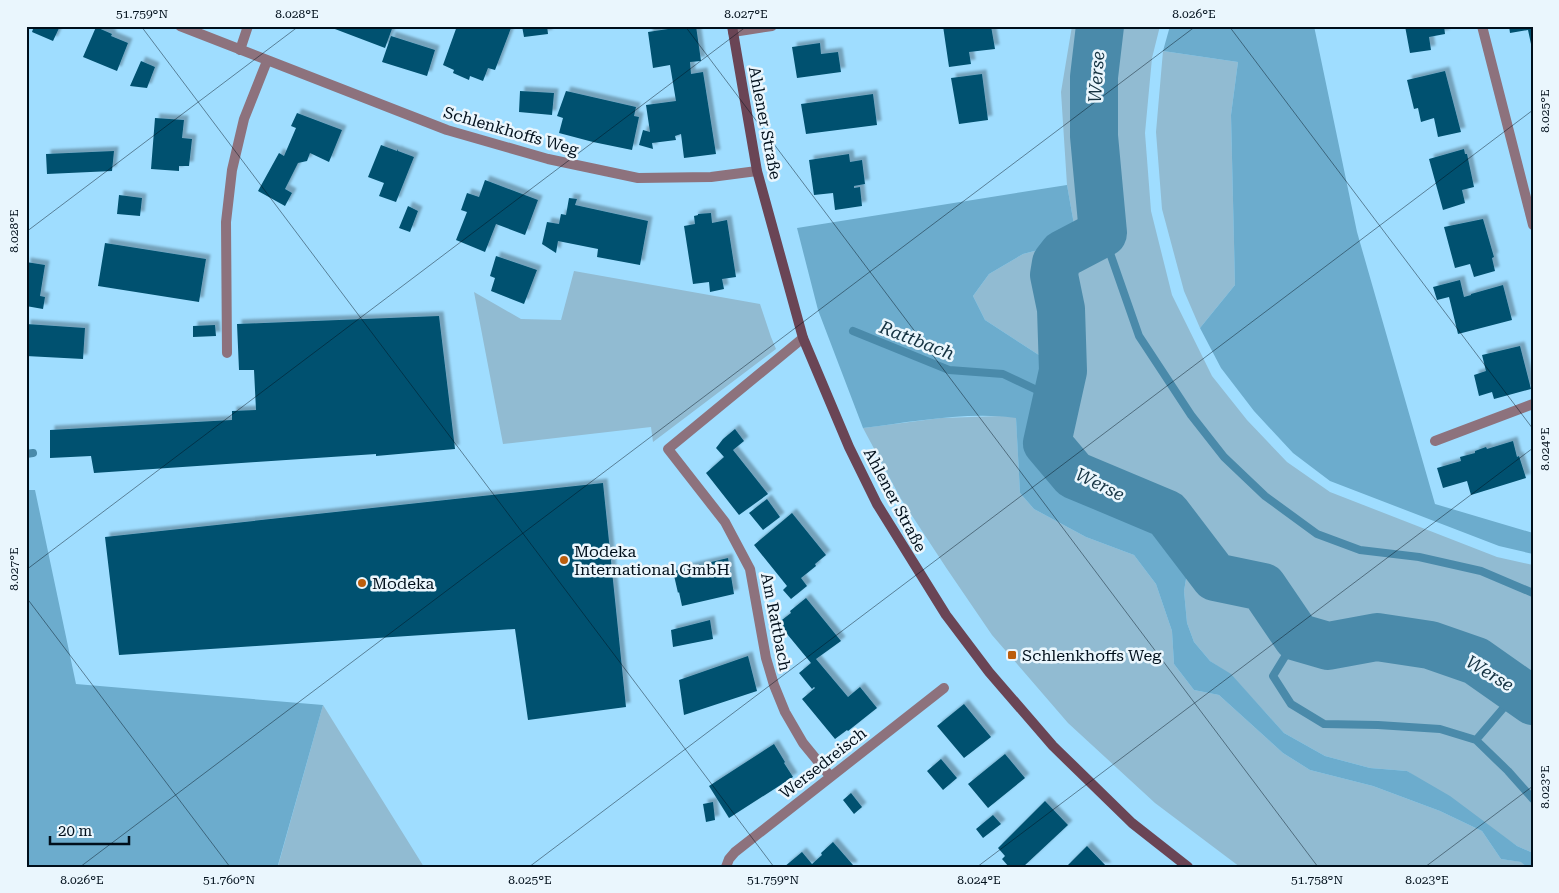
<svg xmlns="http://www.w3.org/2000/svg" width="1559" height="893" font-family="'Roboto Serif',serif">
<defs>
<filter id="shadow"><feDropShadow dx="4.5" dy="-4.5" stdDeviation="1" flood-color="#0004"/></filter>
</defs>
<rect width="100%" height="100%" fill="#9fddff"/>
<path fill="#91bbd2" d="M1072,26H1160L1152,58L1145,133L1151,211L1172,295L1212,376L1247,420L1287,462L1330,492L1497,557L1533,565V853L1517,846L1407,771L1370,768L1325,756L1284,733L1231,675L1210,661L1194,642L1187,623L1184,591L1187,573L1094,493L1058,477L1042,455L1040,421L1050,373L1045,359L985,320L973,296L989,274L1023,254L1053,246L1076,236L1067,185L1061,92Z
M1163,51L1238,62L1231,115L1235,285L1200,328L1184,291L1162,209L1156,132Z
M574,271L760,304L771,337L776,349L653,442L651,427L503,444L474,292L521,319L561,320Z
M1001,416L1016,417L1020,493L1034,509L1086,537L1134,555L1156,584L1172,631L1174,664L1194,690L1219,695L1283,753L1310,770L1373,786L1440,811L1482,831L1501,859L1522,862L1527,867H1240L1155,803L1068,723L992,635L947,569L901,499L863,428L941,418Z
M323,705L424,867H280L278,866Z"/>
<path fill="#6caccd" d="M1170,26H1314L1357,232L1435,504L1533,533V554L1499,546L1330,481L1293,453L1254,411L1221,368L1200,328L1235,285L1231,115L1238,62L1163,51Z
M1067,185L1076,236L1053,246L1023,254L989,274L973,296L985,320L1045,359L1050,373L1040,421L1042,455L1058,476L1154,516L1173,531L1194,567L1187,573L1184,591L1187,623L1194,642L1210,661L1231,674L1284,733L1325,756L1370,768L1407,771L1450,796L1517,846L1533,853V867H1527L1521,862L1501,859L1482,831L1440,811L1373,786L1310,770L1283,753L1219,695L1194,690L1174,664L1172,631L1156,584L1134,555L1086,537L1034,509L1020,493L1016,418C969,411 911,422 863,428L818,310L797,228Z
M26,490H35L76,684L323,705L278,865L280,867H26Z"/>
<g fill="none" stroke-linecap="round" stroke-linejoin="round">
<path stroke="#4a8aaa" stroke-width="8" d="M1103,233L1139,336L1191,415L1224,457L1265,496L1317,534L1360,550L1419,557L1481,571L1533,593
M853,331L949,370L1003,374L1056,399
M26,454L33,453
M1297,637L1273,676L1291,704L1324,724L1378,725L1440,729L1476,740L1518,691
M1476,740L1508,771L1533,799"/>
<path stroke="#4a8aaa" stroke-width="48" d="M1100,26L1094,77V136L1103,233L1063,254L1056,263L1054,275L1061,309L1063,371L1047,443L1074,475L1167,514L1215,577L1263,587L1297,637L1328,646L1377,637L1430,645L1476,661L1533,701"/>
</g>
<path fill="#05516f" filter="url(#shadow)" d="M34,26H60L53,41L32,32Z
M327,26H393L385,48Z
M457,26H507L511,28L495,70L488,68L483,81L470,76L469,80L453,73L454,70L443,65Z
M522,26H547L548,34L524,37Z
M688,26H696L701,61L690,62L691,74L703,72L716,154L684,158L681,134L675,136L676,140L652,143L653,149L639,145L643,130L650,132L646,105L676,101L670,65L653,68L648,32Z
M943,26H991L995,49L969,52L971,64L949,67Z
M1405,26H1444L1445,34L1429,37L1431,50L1410,53Z
M1509,26H1533V44H1531L1528,30L1510,33Z
M96,27L112,34L111,36L128,43L117,71L83,57Z
M391,36L435,50L427,76L382,62Z
M820,43L821,54L838,52L841,72L797,78L792,47Z
M141,61L155,67L147,88L130,86Z
M1445,71L1461,132L1438,137L1434,118L1421,122L1418,108L1414,109L1407,80Z
M982,74L988,120L959,124L951,78Z
M520,91L554,93L552,115L519,112Z
M566,91L636,107L634,116L639,117L632,150L593,142L559,133L563,118L557,116Z
M873,94L877,125L806,134L801,104Z
M297,113L342,130L329,162L310,153L307,161L298,163L285,189L292,193L285,206L258,191L279,153L284,156L296,128L291,126Z
M155,118L184,120L182,138L192,139L189,166H179V171L151,169Z
M381,145L397,151L398,149V151L414,157L396,202L379,196L384,183L368,177Z
M1464,149L1465,154H1467L1474,187L1462,190L1465,203L1443,210L1429,159Z
M114,151L112,171L47,174L46,154Z
M849,154L850,162L862,160L865,184L854,186V188L860,187L862,206L835,210L833,193L814,195L809,160Z
M485,180L538,200L525,235L496,224L485,252L456,240L467,212L461,210L467,193L479,197Z
M119,195L142,198L140,216L117,214Z
M569,198L577,199L575,205L648,221L640,265L597,257L598,249L558,241L556,253L542,244L547,222L559,224L561,214L566,215Z
M408,206L418,211L410,232L399,228Z
M711,213L712,223L727,220L736,277L722,279L724,289L710,292L709,282L693,284L684,226L695,224L694,216L698,215V214Z
M1483,219L1494,257L1492,258L1495,271L1474,277L1470,264L1455,268L1444,227Z
M105,243L206,259L199,302L98,286Z
M496,256L537,270L524,304L491,291L495,278L490,276Z
M26,262L45,265L40,296L45,297L43,309L26,306Z
M1460,280L1464,297L1471,295V294L1503,285L1512,320L1458,334L1449,297L1437,300L1433,287Z
M439,316L455,449L376,456V454L94,473L91,456L50,458V430L232,420V411L256,410L254,370H239L237,324Z
M26,324L85,328L83,359L26,356Z
M215,325L216,336L193,337V326Z
M1520,346L1531,389L1494,399L1492,392L1479,396L1474,375L1486,371L1482,355Z
M735,429L744,441L733,450L768,494L739,515L706,473L724,457L716,448L723,439Z
M1513,441L1517,457L1519,456L1526,478L1471,495L1467,481L1443,488L1437,468L1461,461L1460,457L1475,453V451L1486,447L1487,449Z
M603,483L626,707L528,720L515,629L119,655L105,537Z
M767,499L780,517L763,530L749,513Z
M792,513L826,555L815,564L816,566L801,578L807,586L791,599L783,590L787,586L754,545Z
M728,558L734,594L682,606L679,592L678,593L673,571Z
M806,598L841,641L816,659L848,697L860,687L877,708L848,731L847,730L835,739L802,699L815,688L814,687L812,689L799,673L811,663L778,623L791,613L790,611Z
M710,620L713,639L673,647L671,630Z
M748,656L757,691L684,715L679,680Z
M964,704L991,737L964,758L937,726Z
M774,744L785,762L784,763L793,777L729,818L709,786Z
M1005,754L1025,778L988,808L968,784Z
M941,759L957,778L943,790L927,771Z
M851,793L862,807L854,814L843,800Z
M1045,801L1068,825L1023,867H1009L1002,859L1005,856L998,848Z
M713,802L715,820L706,822L703,804Z
M993,815L1001,824L983,838L976,829Z
M833,842L853,865L852,867H784L802,852L812,864L822,855L821,853Z
M1087,846L1107,867H1066Z"/>
<g fill="none" stroke-linecap="round" stroke-linejoin="round">
<path stroke="#8d727d" stroke-width="10" d="M733,32L772,26
M240,50L248,26
M1435,441L1533,404"/>
<path stroke="#8d727d" stroke-width="10" d="M180,26L447,130L548,159L638,178L711,177L757,171
M1482,26L1533,225
M803,338L668,449L725,522L750,569L766,658L774,685L785,712L803,743L830,776
M227,353L226,222L232,170L244,119L267,61
M726,867L729,859L735,852L944,688"/>
<path stroke="#6a4555" stroke-width="10" d="M732,26L757,171L803,338L849,447L877,504L946,615L989,672L1053,746L1132,823L1188,867"/>
</g>
<path fill="none" stroke="#000f1b" stroke-width="1" stroke-opacity="0.45" d="M141,26L774,867M685,26L1318,867M1229,26L1533,429M26,232L299,26M26,570L747,26M26,597L230,867M80,867L1196,26M529,867L1533,110M977,867L1533,448M1425,867L1533,786"/>
<g fill="#bb5e0d" stroke="#eaf6fd" stroke-width="2">
<circle cx="564" cy="560" r="5"/>
<circle cx="362" cy="583" r="5"/>
<rect x="1007" y="650" width="10" height="10" rx="2.5"/>
</g>
<g text-anchor="middle" dominant-baseline="central" stroke-width="5" stroke-linejoin="round" paint-order="stroke">
<g font-size="16" fill="#000f1b" stroke="#eaf6fd">
<text transform="translate(765 123) rotate(79)">Ahlener Straße</text>
<text transform="translate(511 131) rotate(16)">Schlenkhoffs Weg</text>
<text transform="translate(895 500) rotate(62)">Ahlener Straße</text>
<text transform="translate(776 622) rotate(79)">Am Rattbach</text>
<text transform="translate(823 763) rotate(-38)">Wersedreisch</text>
</g>
<g font-size="16" fill="#000f1b" stroke="#eaf6fd" text-anchor="start">
<text x="574" y="551">Modeka<tspan x="574" dy="18">International GmbH</tspan></text>
<text x="372" y="583">Modeka</text>
<text x="1022" y="655">Schlenkhoffs Weg</text>
</g>
<g font-size="18" font-style="italic" fill="#143241" stroke="#eaf6fd">
<text transform="translate(1096 77) rotate(-86)">Werse</text>
<text transform="translate(917 340) rotate(21)">Rattbach</text>
<text transform="translate(1100 484) rotate(26)">Werse</text>
<text transform="translate(1490 673) rotate(31)">Werse</text>
</g>
</g>
<rect width="1559" height="893" fill="none" stroke="#eaf6fd" stroke-width="55"/>
<path d="M50 836v8h79v-8" fill="none" stroke="#000f1b" stroke-width="2.5"/>
<text x="58" y="836" font-size="15" fill="#000f1b" stroke="#eaf6fd" stroke-width="4" paint-order="stroke">20 m</text>
<rect x="28" y="28" width="1504" height="838" fill="none" stroke="#000f1b" stroke-width="2"/>
<g font-size="12" text-anchor="middle" fill="#000f1b">
<text x="142" y="18">51.759°N</text>
<text x="297" y="18">8.028°E</text>
<text x="746" y="18">8.027°E</text>
<text x="1194" y="18">8.026°E</text>
<text transform="translate(1545 111) rotate(-90)" y="4">8.025°E</text>
<text transform="translate(14 231) rotate(-90)" y="4">8.028°E</text>
<text transform="translate(1545 449) rotate(-90)" y="4">8.024°E</text>
<text transform="translate(14 569) rotate(-90)" y="4">8.027°E</text>
<text transform="translate(1545 787) rotate(-90)" y="4">8.023°E</text>
<text x="82" y="884">8.026°E</text>
<text x="229" y="884">51.760°N</text>
<text x="530" y="884">8.025°E</text>
<text x="773" y="884">51.759°N</text>
<text x="979" y="884">8.024°E</text>
<text x="1317" y="884">51.758°N</text>
<text x="1427" y="884">8.023°E</text>
</g>
</svg>
